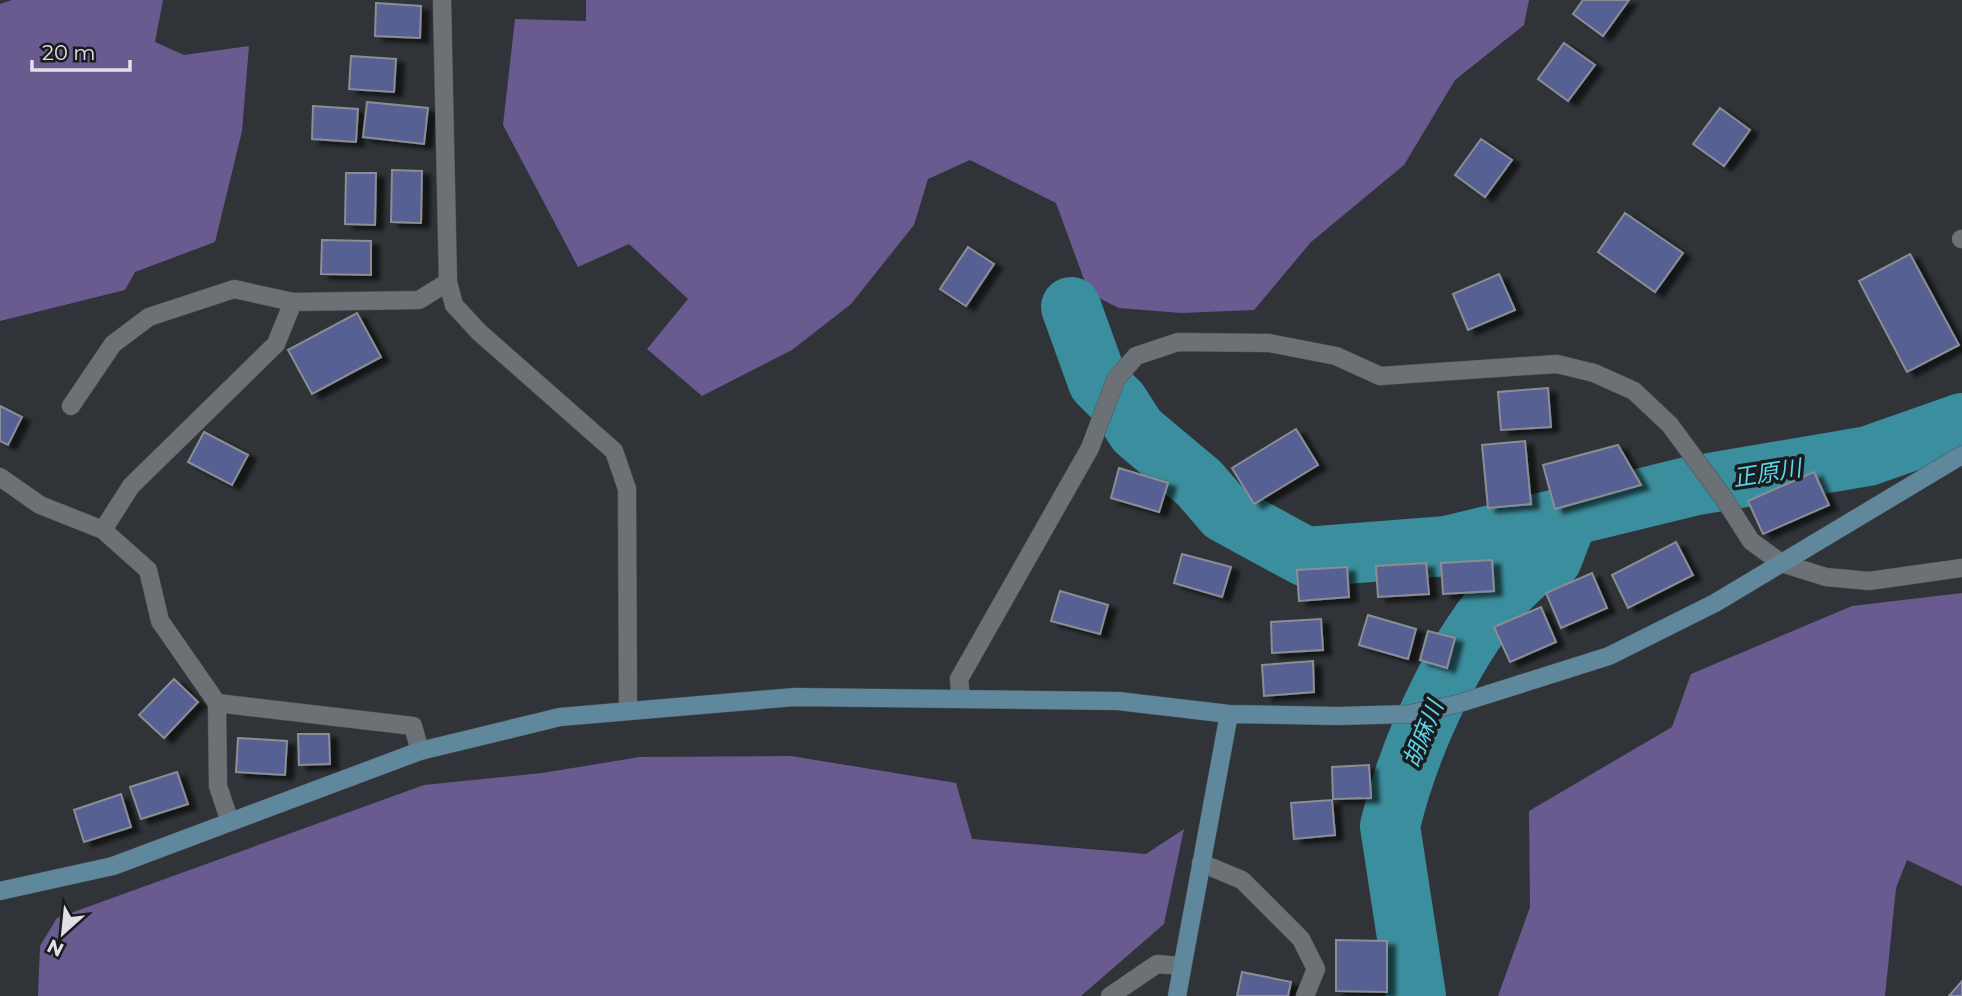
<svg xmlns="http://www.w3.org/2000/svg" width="1962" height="996" font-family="Montserrat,'Noto Sans JP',sans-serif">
<defs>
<filter id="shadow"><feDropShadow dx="8" dy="4.5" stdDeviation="2" flood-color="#0009"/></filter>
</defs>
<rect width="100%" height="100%" fill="#303438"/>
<path fill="#695b8f" d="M12,0H163L155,42L184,55L249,46L242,131L215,242L135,272L125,290L0,321V4Z
M586,0H1529L1524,25L1455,80L1404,165L1311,242L1254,310L1181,313L1119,308L1089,293L1056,203L970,160L928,179L914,225L851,304L792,350L702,396L647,349L688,299L629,244L578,267L503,125L515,19L586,21Z
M1962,593V886L1907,860L1896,888L1885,996H1498L1530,907L1529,811L1672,727L1691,674L1852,606Z
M791,756L956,783L972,839L1146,854L1184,829L1164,924L1081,996H38L40,946L57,918L424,785L542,773L640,757Z"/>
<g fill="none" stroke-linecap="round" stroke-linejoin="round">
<path stroke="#3b8e9d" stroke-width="60" d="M1071,307L1098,382L1119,403L1137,431L1199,483L1225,513L1306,557L1447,546L1692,486L1868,456L1962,423
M1416,996L1390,826C1409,746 1460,629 1524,574C1531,567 1543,564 1552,559L1569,515"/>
</g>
<path fill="#566093" stroke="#8b8d94" stroke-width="2" filter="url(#shadow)" d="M1583,0H1629L1603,36L1573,14Z
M376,3L421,6L420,38L375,36Z
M1564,43L1595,65L1568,101L1538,79Z
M351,56L396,59L394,92L349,89Z
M367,102L428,108L424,144L363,137Z
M313,106L358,109L356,142L312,139Z
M1720,108L1750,130L1724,166L1693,144Z
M1481,139L1512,160L1485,197L1455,175Z
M392,170L422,171L421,223L391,222Z
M346,173H376L375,225L345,224Z
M1625,213L1683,253L1655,292L1598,252Z
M322,240L371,241V275L321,274Z
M968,247L994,264L966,306L940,289Z
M1910,254L1959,345L1907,372L1859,281Z
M1499,274L1515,310L1468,330L1453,294Z
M357,313L381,357L312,394L288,350Z
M1548,388L1551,427L1501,430L1498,392Z
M0,406L22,417L8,445L0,441Z
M1296,429L1318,465L1254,504L1232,468Z
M204,432L248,455L232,485L188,462Z
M1525,441L1531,504L1488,508L1482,445Z
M1618,445L1641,485L1555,509L1543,465Z
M1119,468L1168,483L1159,512L1111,498Z
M1814,472L1829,505L1763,534L1748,501Z
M1676,542L1693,575L1628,608L1612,575Z
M1182,554L1231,567L1222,597L1174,583Z
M1492,560L1494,591L1443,594L1441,563Z
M1426,563L1429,594L1378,597L1376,566Z
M1347,567L1349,597L1299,601L1297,570Z
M1592,573L1607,608L1561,628L1546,593Z
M1060,591L1108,605L1100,634L1051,621Z
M1541,607L1556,642L1510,662L1494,627Z
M1368,615L1416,629L1408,659L1359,645Z
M1321,619L1323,650L1272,653L1271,622Z
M1428,631L1455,638L1447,668L1420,660Z
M1313,661L1314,692L1264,696L1262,665Z
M174,679L198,702L164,738L139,715Z
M298,734H329L330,764L299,765Z
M238,738L287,741L285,775L236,772Z
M1369,765L1371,798L1333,799L1332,767Z
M177,772L188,804L141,819L130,787Z
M121,794L131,827L84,842L74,810Z
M1332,800L1335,835L1294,839L1291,803Z
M1336,940L1387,941V992L1336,991Z
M1242,972L1291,982L1288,996H1237Z
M1962,981V996H1949Z"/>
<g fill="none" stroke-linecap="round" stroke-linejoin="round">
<g stroke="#505257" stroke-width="19">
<path id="lane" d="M1110,996L1157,964L1182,966"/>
</g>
<g stroke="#505257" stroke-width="19">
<path id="street" d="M442,0L448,282L454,305L479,332L614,451L627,489L628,709
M1961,239H1962
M71,406L113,344L149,317L234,289L293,302
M0,477L40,505L103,530L131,486L276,344L293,302L419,300L448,282
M103,530L148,570L160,621L217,703L218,786L230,822
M961,699L959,679L1090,448L1116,379L1136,356L1178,342L1269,343L1336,356L1380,376L1557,364L1594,373L1634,391L1670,425L1723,497L1751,541L1781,563L1826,577L1869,581L1962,568
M217,703L413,726L420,751
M1201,863L1242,880L1301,939L1316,969L1305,996"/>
</g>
<g stroke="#505257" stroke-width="19">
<path id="secondary" d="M0,891L113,866L420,751L560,717L795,697L1118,701L1229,714L1338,716L1409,714L1457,704L1609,656L1715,603L1962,455
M1177,996L1229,714"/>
</g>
<use href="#lane" stroke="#6c7176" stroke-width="18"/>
<use href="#street" stroke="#6c7176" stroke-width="18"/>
<use href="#secondary" stroke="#5f889d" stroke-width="18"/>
</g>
<g text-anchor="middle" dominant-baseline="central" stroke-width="7" stroke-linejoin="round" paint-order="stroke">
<g font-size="23" font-style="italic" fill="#5bd7ed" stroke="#191b1d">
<text transform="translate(1767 473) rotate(-9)">正原川</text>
<text transform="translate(1423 734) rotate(-68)">胡麻川</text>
</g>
</g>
<g transform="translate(63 933) rotate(207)" stroke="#191b1d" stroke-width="5" paint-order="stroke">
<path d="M0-5L12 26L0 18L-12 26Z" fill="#dfe1e4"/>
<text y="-10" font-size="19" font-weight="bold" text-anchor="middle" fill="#dfe1e4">N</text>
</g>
<path d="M32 60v10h98v-10" fill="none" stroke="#dfe1e4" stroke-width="3.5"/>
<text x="42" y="60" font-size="21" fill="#dfe1e4" stroke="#191b1d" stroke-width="5" paint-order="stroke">20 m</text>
</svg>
